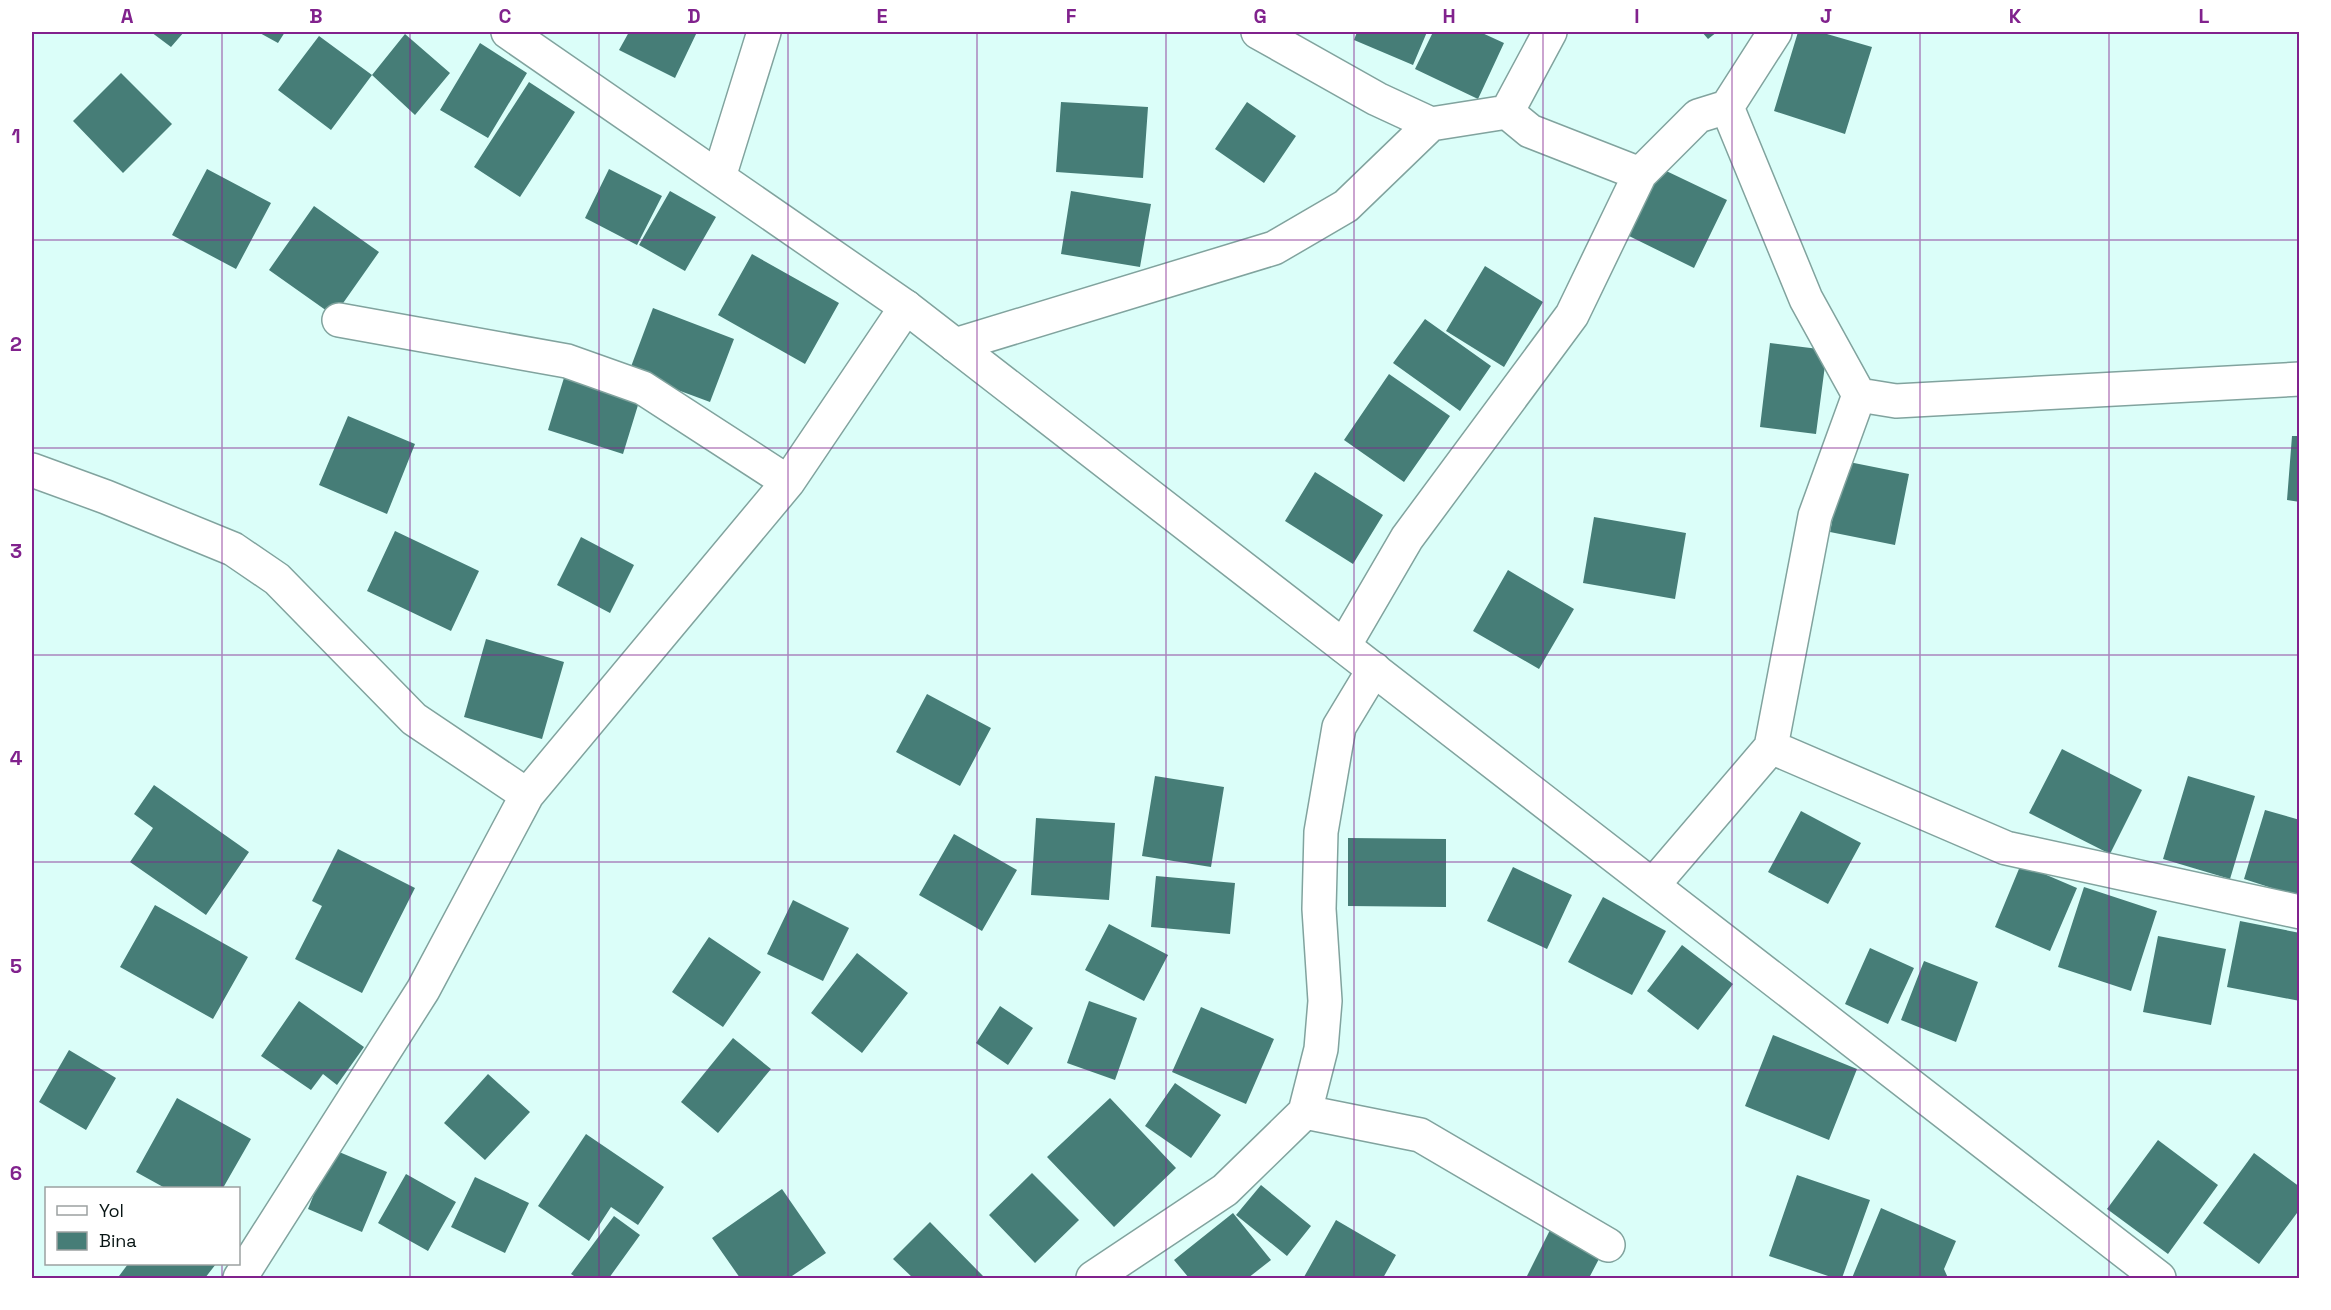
<svg xmlns="http://www.w3.org/2000/svg" width="2331" height="1310" font-family="'Space Grotesk',sans-serif">
<rect width="100%" height="100%" fill="#dbfef9"/>
<path fill="#467d77" d="M151,32H184L171,47Z
M258,32H285L278,43Z
M629,32H697L675,78L619,50Z
M1357,32H1427L1413,65L1354,40Z
M1433,32H1480L1504,43L1478,99L1415,69Z
M1702,32H1717L1708,39Z
M1798,32H1820L1872,47L1845,134L1774,111Z
M405,34L450,73L415,115L372,75Z
M319,36L372,75L331,130L278,90Z
M480,43L527,73L488,138L440,110Z
M121,73L172,124L123,173L73,121Z
M529,82L575,112L520,197L474,167Z
M1061,102L1148,107L1143,178L1056,172Z
M1247,102L1296,136L1264,183L1215,149Z
M1660,168L1727,200L1694,268L1627,235Z
M207,169L271,203L236,269L172,235Z
M609,169L662,196L637,245L585,218Z
M670,191L716,217L685,271L639,245Z
M1071,191L1151,204L1140,267L1061,254Z
M314,206L379,252L334,316L269,270Z
M752,254L839,303L805,364L718,315Z
M1485,266L1543,302L1504,367L1446,331Z
M653,308L734,339L710,402L629,372Z
M1425,319L1491,366L1460,411L1393,363Z
M1770,343L1827,350L1816,434L1760,427Z
M567,368L642,392L623,454L548,430Z
M1389,374L1450,416L1404,482L1344,440Z
M348,416L415,444L387,514L319,485Z
M2292,436H2300V502L2287,500Z
M1844,461L1909,474L1895,545L1830,532Z
M1315,472L1383,515L1353,564L1285,521Z
M1594,517L1686,533L1675,599L1583,583Z
M395,531L479,571L451,631L367,591Z
M581,537L634,565L610,613L557,585Z
M1508,570L1574,609L1539,669L1473,631Z
M486,639L564,662L542,739L464,717Z
M927,694L991,728L960,786L896,752Z
M2062,749L2142,790L2110,854L2029,813Z
M1155,776L1224,787L1211,867L1142,856Z
M2188,776L2255,796L2230,879L2163,859Z
M154,785L249,852L206,915L130,862L153,828L134,814Z
M2265,810L2300,820V897L2244,879Z
M1801,811L1861,843L1828,904L1768,872Z
M1036,818L1115,823L1109,900L1031,895Z
M954,834L1017,870L982,931L919,895Z
M1348,838L1446,839V907L1348,906Z
M338,849L415,888L362,993L295,959L322,906L312,901Z
M2021,864L2077,888L2050,951L1995,927Z
M1513,867L1572,895L1547,949L1487,921Z
M1156,876L1235,883L1230,934L1151,927Z
M2084,887L2157,911L2131,991L2058,967Z
M1603,897L1666,931L1632,995L1568,962Z
M793,900L849,928L823,981L767,954Z
M155,905L248,957L213,1019L120,967Z
M2240,921L2300,933V1001L2227,987Z
M1109,924L1168,955L1144,1001L1085,970Z
M2158,936L2226,949L2211,1025L2143,1012Z
M709,937L761,972L723,1027L672,992Z
M1682,945L1733,984L1698,1030L1647,991Z
M1870,948L1914,968L1888,1024L1845,1004Z
M857,953L908,993L862,1053L811,1013Z
M1924,961L1978,982L1956,1042L1901,1020Z
M299,1001L364,1047L337,1085L323,1074L311,1090L261,1056Z
M1089,1001L1137,1018L1115,1080L1067,1063Z
M1000,1006L1033,1028L1008,1065L976,1043Z
M1201,1007L1274,1039L1246,1104L1172,1072Z
M1773,1035L1857,1069L1829,1140L1745,1106Z
M733,1038L771,1069L718,1133L681,1102Z
M69,1050L116,1078L86,1130L39,1102Z
M488,1074L530,1112L485,1160L444,1123Z
M1175,1083L1221,1115L1191,1158L1145,1126Z
M177,1098L251,1139L223,1188H165L136,1172Z
M1110,1098L1176,1168L1114,1227L1047,1157Z
M586,1134L664,1187L638,1225L611,1207L589,1241L538,1206Z
M2158,1140L2218,1185L2168,1254L2107,1209Z
M332,1149L387,1172L362,1232L308,1209Z
M2254,1153L2300,1187V1209L2259,1264L2203,1223Z
M1032,1173L1079,1220L1035,1263L989,1215Z
M406,1174L456,1202L428,1251L378,1223Z
M1797,1175L1870,1200L1842,1278H1834L1769,1256Z
M475,1177L529,1203L505,1253L451,1227Z
M1261,1185L1311,1226L1287,1256L1236,1215Z
M782,1189L826,1253L789,1278H740L712,1238Z
M1881,1208L1956,1241L1944,1269L1948,1278H1852Z
M1233,1213L1271,1260L1248,1278H1189L1174,1260Z
M614,1216L640,1235L609,1278H577L571,1274Z
M1336,1220L1396,1255L1383,1278L1304,1277Z
M930,1222L983,1276L980,1278H913L893,1259Z
M1550,1230L1601,1255L1589,1278H1526Z
M128,1264H216L205,1278H122L119,1276Z"/>
<g fill="none" stroke-linecap="round" stroke-linejoin="round">
<g stroke="#81a39e" stroke-width="36">
<path id="street" d="M1258,32L1377,99L1431,124L1507,112L1530,131L1640,174
M1507,112L1550,32
M719,177L764,32
M339,320L567,361L643,388L788,482
M955,345L1274,248L1346,206L1431,124
M1859,395L1896,401L2300,379
M32,470L106,497L233,549L277,579L414,719L527,795
M1344,646L1407,538L1572,315L1640,174L1698,116L1727,107L1775,32
M1771,747L2006,848L2300,912
M1653,885L1771,747L1815,516L1859,395L1806,299L1727,107
M1305,1112L1420,1135L1608,1245
M240,1278L423,990L527,795L788,482L906,307
M1093,1278L1225,1190L1305,1112L1321,1049L1325,1001L1319,909L1321,832L1339,727L1374,669"/>
</g>
<g stroke="#81a39e" stroke-width="36">
<path id="secondary" d="M508,32L906,307L2159,1278"/>
</g>
<use href="#street" stroke="#fff" stroke-width="33"/>
<use href="#secondary" stroke="#fff" stroke-width="33"/>
</g>
<path fill="none" stroke="#81228d" stroke-width="1.5" stroke-opacity="0.55" d="M222,32V1188M410,32V1278M599,32V1278M788,32V1278M977,32V1278M1166,32V1278M1354,32V1278M1543,32V1278M1732,32V1278M1920,32V1278M2109,32V1278M32,240H2300M32,448H2300M32,655H2300M32,862H2300M32,1070H2300M222,1264V1278"/>
<rect width="2331" height="1310" fill="none" stroke="#ffffff" stroke-width="66"/>
<rect x="45" y="1187" width="195" height="78" fill="#ffffff" stroke="#9ca1a1" stroke-width="1.5"/>
<rect x="57" y="1206" width="30" height="9" fill="#ffffff" stroke="#9ca1a1" stroke-width="1.5"/>
<text x="99" y="1217" font-size="18" fill="#081514">Yol</text>
<rect x="57" y="1232" width="30" height="18" fill="#467d77" stroke="#9ca1a1" stroke-width="1.5"/>
<text x="99" y="1247" font-size="18" fill="#081514">Bina</text>
<rect x="33" y="33" width="2265" height="1244" fill="none" stroke="#81228d" stroke-width="2"/>
<g font-size="20" text-anchor="middle" font-weight="bold" fill="#81228d">
<text x="127" y="23">A</text>
<text x="316" y="23">B</text>
<text x="505" y="23">C</text>
<text x="694" y="23">D</text>
<text x="882" y="23">E</text>
<text x="1071" y="23">F</text>
<text x="1260" y="23">G</text>
<text x="1449" y="23">H</text>
<text x="1637" y="23">I</text>
<text x="1826" y="23">J</text>
<text x="2015" y="23">K</text>
<text x="2204" y="23">L</text>
<text x="16" y="143">1</text>
<text x="16" y="351">2</text>
<text x="16" y="558">3</text>
<text x="16" y="765">4</text>
<text x="16" y="973">5</text>
<text x="16" y="1180">6</text>
</g>
</svg>
